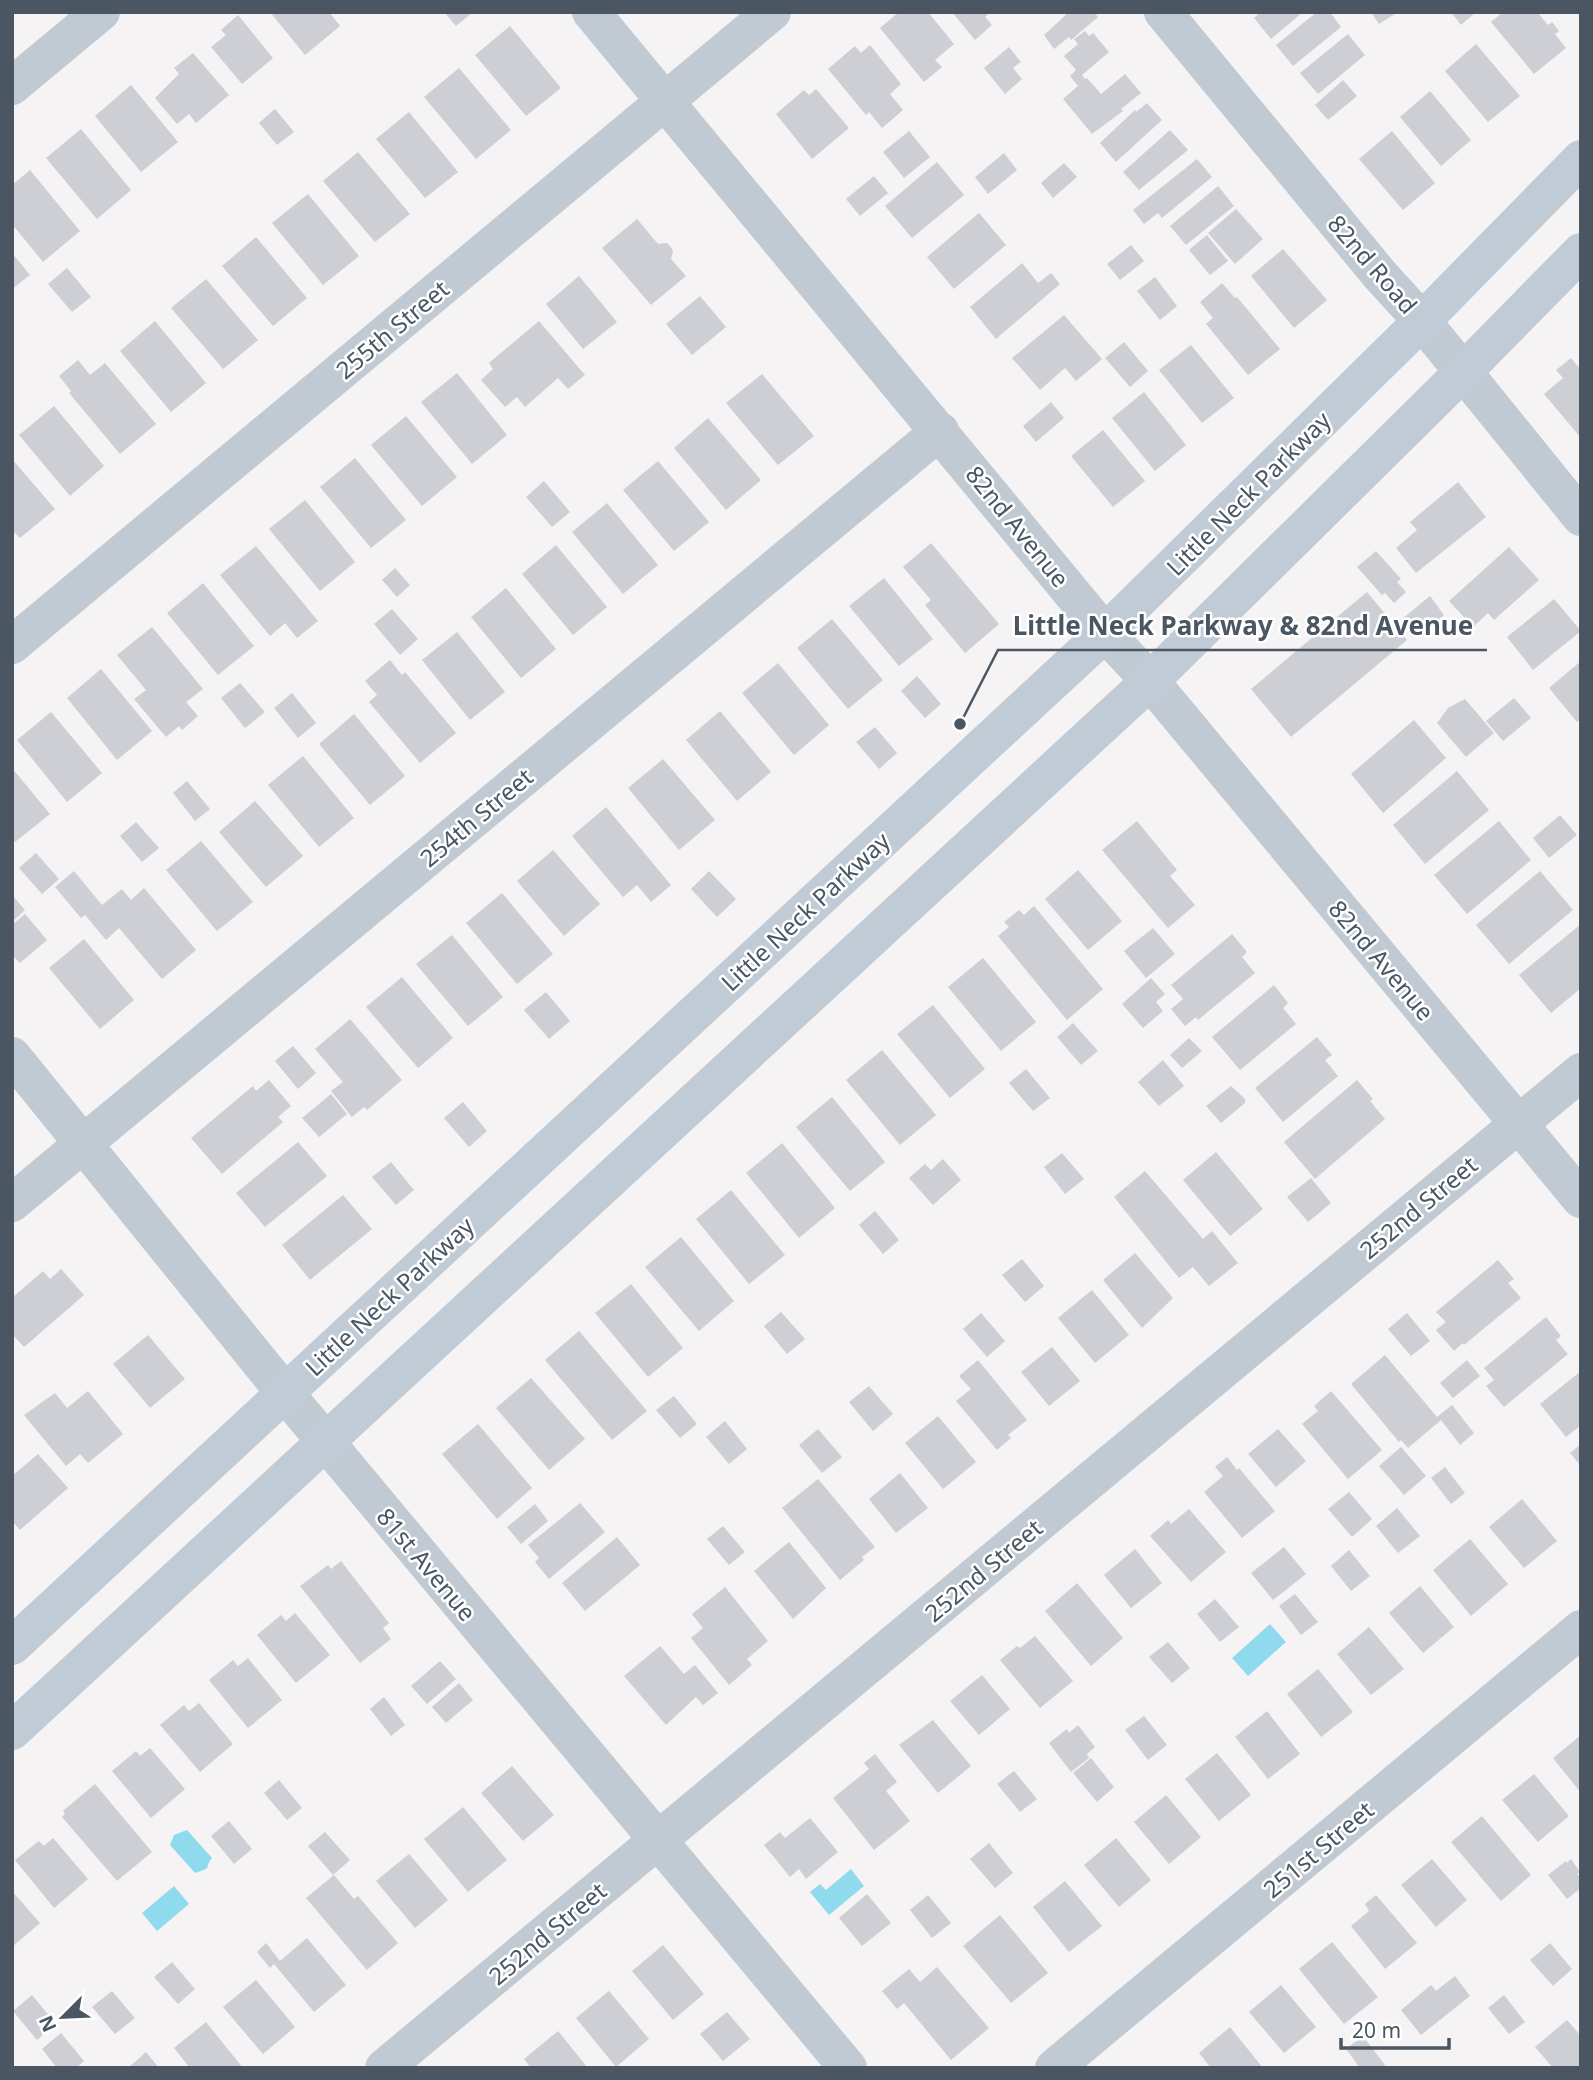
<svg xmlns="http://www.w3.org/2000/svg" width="1593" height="2080" font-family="'Noto Sans',sans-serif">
<rect width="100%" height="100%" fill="#f5f3f3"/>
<path fill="#90daee" d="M1270,1624L1286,1642L1248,1676L1232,1658Z
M187,1830L212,1858C203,1869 214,1867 195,1873L170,1845L174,1835Z
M851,1869L864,1886L829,1915L810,1892L820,1884L826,1890Z
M174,1886L189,1904L157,1931L142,1913Z"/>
<path fill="#cdcfd5" d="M270,12H329L340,26L305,55Z
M444,12H473L456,26Z
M899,12H928L954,44L935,60L942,67L924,82L880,28Z
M952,12H991L985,17L992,25L975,40Z
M1069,12H1094L1098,17L1071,40L1069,37L1054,49L1044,35Z
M1261,12H1303L1271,39L1254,18Z
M1317,12H1330L1341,27L1293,66L1276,45Z
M1371,12H1398L1379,24Z
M1451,12H1476L1461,25Z
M1503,12H1537L1548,25L1552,22L1559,31L1555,34L1566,48L1534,74L1491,22Z
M238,15L273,58L242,84L211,47L226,35L221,30Z
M510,26L561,88L526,116L475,55Z
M1085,31L1089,36L1093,33L1109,52L1082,75L1085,79L1087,78L1101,94L1125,74L1141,93L1121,109L1123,111L1092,134L1063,99L1078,86L1070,76L1076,70L1064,56L1078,44L1074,39Z
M1348,34L1365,55L1318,94L1300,73Z
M1476,44L1520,96L1488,122L1445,71Z
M870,45L901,84L890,94L903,110L882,128L869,112L866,115L828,69L855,46L861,53Z
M1009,47L1021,62L1013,68L1022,79L1005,94L984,68Z
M193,53L229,95L196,123L189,114L177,124L155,98L179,74L174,68Z
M459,68L511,130L476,159L424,97Z
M1343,80L1357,96L1328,120L1315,105Z
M131,85L178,142L141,172L95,116Z
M816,89L849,128L812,159L776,114L804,90L809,95Z
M1430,91L1471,140L1441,166L1400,117Z
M1147,103L1162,120L1116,162L1100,143L1135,110L1136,112Z
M275,109L294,132L277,145L259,123Z
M409,112L458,172L425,198L376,139Z
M81,129L131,190L97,219L46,158Z
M1170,130L1188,150L1139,190L1123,172Z
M909,131L930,157L904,178L883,152Z
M1392,131L1435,183L1403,210L1359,159Z
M358,152L410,214L375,242L323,181Z
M1004,153L1017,170L988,194L975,177Z
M1197,159L1212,177L1162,218L1158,213L1144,224L1133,210Z
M937,162L964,195L912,238L885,206Z
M1064,163L1077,177L1053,198L1041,183Z
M30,170L80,231L43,262L12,224V185Z
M874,176L888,193L860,216L846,199Z
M1218,186L1234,206L1186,245L1170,226Z
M308,194L359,256L323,285L272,223Z
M1236,209L1263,239L1235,264L1208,233Z
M979,213L1006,245L954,289L927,257Z
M637,219L658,244L667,243L671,247L673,252L671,259L686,276L651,305L602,248Z
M1207,235L1228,261L1210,275L1189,250Z
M256,237L307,298L273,326L222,266Z
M1131,245L1144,261L1120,280L1107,264Z
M1283,249L1327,300L1294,328L1251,276Z
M12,253L30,275L12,289Z
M1022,263L1038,283L1051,273L1060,284L996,339L970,307Z
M67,268L91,297L72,312L48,284Z
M579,276L617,322L583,349L546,304Z
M1155,277L1177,306L1160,320L1137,291Z
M206,279L258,340L223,369L171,308Z
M1222,283L1235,298L1237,297L1280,349L1248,375L1206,324L1213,318L1200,302Z
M700,296L726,327L692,355L666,324Z
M1064,315L1102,359L1076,381L1065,368L1040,390L1012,358Z
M155,321L206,383L171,412L120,351Z
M539,321L585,375L568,389L558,378L525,407L517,397L505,407L481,380L493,369L489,363Z
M1124,342L1148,371L1130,387L1105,358Z
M1191,345L1234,398L1202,423L1159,370Z
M1571,358L1581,370V438L1544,394L1563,378L1556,370Z
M78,360L90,375L105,363L156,424L120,454L69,393L71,391L59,376Z
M457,373L507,435L472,464L421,402Z
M762,374L814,436L778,465L726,403Z
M1144,392L1186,445L1155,471L1112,418Z
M1051,402L1064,418L1036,442L1023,426Z
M54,406L104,466L70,496L19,435Z
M406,416L457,477L422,506L371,445Z
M708,418L761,480L726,510L674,448Z
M1103,430L1145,481L1113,507L1071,456Z
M355,458L406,520L371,548L320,487Z
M12,459L55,509L20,538L12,530Z
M658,461L709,522L674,551L623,490Z
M544,481L570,512L552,527L526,497Z
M1458,482L1486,517L1416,573L1396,548L1417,530L1410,522Z
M305,500L355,562L320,591L269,529Z
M607,503L658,565L623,594L572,532Z
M931,543L999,624L965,653L925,605L931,600L903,567Z
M556,545L607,607L573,635L522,574Z
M256,546L318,621L297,638L285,623L270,636L220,575Z
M1509,547L1539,580L1494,620L1488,613L1473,627L1449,601Z
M1376,551L1401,579L1397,582L1406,592L1394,603L1385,593L1382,595L1357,567Z
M395,568L410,585L397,597L382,580Z
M884,578L933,639L899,666L849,606Z
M203,583L254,646L218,675L167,613Z
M506,588L556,649L521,678L471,617Z
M1367,592L1407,640L1291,737L1251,689Z
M1430,596L1444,615L1418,637L1402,619Z
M1554,599L1581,631L1533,670L1507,637Z
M392,609L418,639L400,655L374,624Z
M832,619L883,680L848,709L797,648Z
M152,627L203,689L186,702L198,716L182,730L179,726L166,737L134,699L146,690L117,655Z
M457,632L505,692L470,720L422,660Z
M390,660L402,675L405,672L456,733L420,763L369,702L377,695L365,681Z
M1581,661V719L1577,722L1549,688Z
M778,663L829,725L794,755L742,693Z
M101,669L152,731L117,760L67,698Z
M917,676L941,704L925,718L901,691Z
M240,683L265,712L245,728L221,698Z
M292,693L316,723L298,738L274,708Z
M1514,698L1531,718L1503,741L1486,721Z
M1465,699L1494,733L1466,757L1437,723L1448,708Z
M720,711L771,772L737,801L686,740Z
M51,712L102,773L67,802L17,740Z
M354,714L405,776L370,805L319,744Z
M1414,720L1446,758L1383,813L1351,774Z
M875,727L897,753L879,769L856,742Z
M303,756L354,818L319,847L268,785Z
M663,759L715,820L679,850L628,788Z
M12,768L50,814L15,842L12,838Z
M1457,771L1489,810L1425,864L1393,825Z
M187,781L210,809L195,821L173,793Z
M255,801L303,856L266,887L219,832Z
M606,807L671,885L651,902L637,885L623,897L572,836Z
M1560,815L1577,835L1549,858L1533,838Z
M1137,821L1177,870L1170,876L1195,905L1168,928L1102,850Z
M1499,821L1531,860L1467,914L1434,875Z
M136,822L159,848L142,862L120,836Z
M201,841L253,902L217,931L166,870Z
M553,850L600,904L564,936L517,881Z
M36,853L59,879L42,894L19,868Z
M1078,870L1122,921L1088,950L1045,899Z
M74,871L102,905L122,889L131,900L144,888L196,950L162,979L119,928L106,940L85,915L81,918L55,887Z
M709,871L736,899L717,917L691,889Z
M1540,871L1573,910L1509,964L1476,925Z
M502,893L553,954L517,984L466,923Z
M12,895L25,910L12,922Z
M1034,906L1103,989L1067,1020L998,936L1009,927L1004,922L1019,910L1024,915Z
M25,914L47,940L20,963L12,955V925Z
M1581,924V988L1551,1013L1519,975Z
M1153,928L1175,954L1146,978L1124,951Z
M1232,934L1247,952L1242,957L1255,973L1198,1020L1196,1017L1185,1026L1171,1009L1183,999L1171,985Z
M452,935L503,997L468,1026L416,964Z
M84,939L134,1000L100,1029L49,968Z
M983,958L1036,1022L1001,1051L948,987Z
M402,977L453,1038L418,1068L366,1007Z
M1151,978L1165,994L1156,1002L1163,1011L1143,1028L1122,1004Z
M1274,985L1288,1003L1283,1008L1296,1024L1240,1070L1212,1037Z
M546,992L570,1021L549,1039L524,1010Z
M933,1005L985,1069L950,1098L897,1034Z
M350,1019L402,1080L367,1110L364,1107L352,1117L331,1091L343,1082L315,1049Z
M1073,1023L1098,1051L1081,1065L1057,1037Z
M1317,1037L1332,1055L1325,1060L1338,1076L1283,1122L1255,1088Z
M1189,1038L1202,1051L1182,1068L1170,1055Z
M293,1046L316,1073L298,1089L275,1061Z
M882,1050L936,1115L900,1145L846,1080Z
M1163,1060L1184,1086L1159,1106L1138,1082Z
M1026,1069L1050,1098L1033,1111L1009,1083Z
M269,1080L291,1106L278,1117L283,1122L222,1174L191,1138L253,1086L256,1091Z
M1357,1080L1373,1099L1370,1101L1385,1119L1315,1179L1284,1142Z
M1231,1086L1245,1099V1103L1221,1123L1206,1106Z
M331,1094L347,1114L319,1137L302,1118Z
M832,1097L885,1162L850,1191L796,1127Z
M463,1102L487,1131L469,1147L444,1118Z
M298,1142L327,1176L265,1227L236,1193Z
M782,1143L835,1208L799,1238L746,1173Z
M1216,1152L1263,1209L1230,1236L1183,1180Z
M1062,1153L1084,1179L1065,1194L1044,1167Z
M943,1159L961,1180L933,1205L909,1178L925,1164L931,1170Z
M391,1162L414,1190L396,1205L372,1177Z
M1145,1171L1203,1239L1212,1231L1238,1263L1209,1286L1193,1267L1179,1278L1114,1197Z
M1311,1178L1331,1203L1308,1222L1287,1197Z
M731,1190L785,1255L749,1284L696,1219Z
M343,1195L372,1229L310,1280L282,1245Z
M875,1211L899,1240L883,1254L859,1225Z
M681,1237L734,1301L699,1331L645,1267Z
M1135,1253L1173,1298L1142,1328L1103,1280Z
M1022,1259L1044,1286L1025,1302L1002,1275Z
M1498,1260L1514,1279L1508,1283L1521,1298L1464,1345L1463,1343L1454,1351L1436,1330L1446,1322L1436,1312Z
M61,1269L84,1295L24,1347L12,1334V1298L43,1271L50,1279Z
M631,1284L683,1348L648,1377L595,1313Z
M1092,1290L1129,1335L1095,1363L1058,1318Z
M781,1312L805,1339L787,1354L764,1326Z
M981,1313L1005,1341L987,1357L963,1329Z
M1407,1313L1430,1341L1411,1356L1388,1329Z
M1546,1317L1561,1336L1556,1340L1568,1354L1504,1407L1486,1386L1494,1380L1484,1368Z
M579,1331L647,1411L612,1440L545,1360Z
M148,1335L185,1379L150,1408L113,1364Z
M1052,1347L1080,1381L1049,1406L1021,1372Z
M1385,1355L1437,1417L1452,1405L1474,1433L1460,1445L1441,1420L1408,1448L1401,1440L1399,1442L1351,1384Z
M978,1360L1027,1420L1008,1435L1011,1438L997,1450L956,1401L971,1389L959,1376Z
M1467,1360L1480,1376L1453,1398L1440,1383Z
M1581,1371V1425L1566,1437L1540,1404Z
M531,1378L585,1439L549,1470L496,1408Z
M869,1386L893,1414L873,1431L849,1402Z
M88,1391L123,1434L88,1463L80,1454L66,1466L24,1415L55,1393L67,1408Z
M1331,1391L1382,1450L1348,1479L1302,1424L1318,1411L1314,1406Z
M674,1396L697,1424L680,1438L656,1410Z
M938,1416L976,1462L943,1489L905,1443Z
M725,1421L747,1449L729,1464L706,1437Z
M478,1424L532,1488L497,1519L442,1454Z
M818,1429L842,1457L822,1473L799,1445Z
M1278,1429L1306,1461L1276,1487L1248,1454Z
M1581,1444V1466L1570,1453Z
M1401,1447L1426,1476L1404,1495L1379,1466Z
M38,1454L68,1488L20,1530L12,1521V1476Z
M1227,1457L1237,1470L1239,1468L1275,1511L1242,1538L1204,1492L1223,1476L1215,1467Z
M1445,1467L1465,1493L1451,1504L1431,1478Z
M900,1473L928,1508L896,1533L869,1499Z
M818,1479L875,1547L862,1557L864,1560L840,1580L782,1508Z
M1349,1492L1372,1519L1352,1537L1328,1509Z
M1522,1499L1557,1541L1524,1568L1489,1527Z
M580,1503L605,1532L549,1579L535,1562L539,1558L528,1545Z
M535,1504L548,1521L521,1544L507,1527Z
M1397,1508L1420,1536L1398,1553L1376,1526Z
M1189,1509L1226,1552L1191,1582L1150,1536L1168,1520L1171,1524Z
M723,1526L745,1552L729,1565L707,1539Z
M617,1537L640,1565L585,1611L562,1583Z
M1470,1539L1508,1584L1471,1616L1433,1570Z
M789,1542L826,1588L793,1619L754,1571Z
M1284,1547L1306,1574L1273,1600L1251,1573Z
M1135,1549L1162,1583L1131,1608L1104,1575Z
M1349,1550L1370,1576L1351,1591L1331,1566Z
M341,1561L389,1623L383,1628L391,1639L360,1663L300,1586L328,1565L331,1569Z
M1077,1583L1123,1638L1091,1666L1045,1611Z
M1420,1586L1454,1627L1423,1653L1389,1613Z
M725,1587L768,1641L747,1659L752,1665L729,1685L691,1638L703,1628L692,1614Z
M1295,1594L1318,1622L1301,1635L1279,1606Z
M1215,1599L1239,1627L1220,1642L1197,1614Z
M295,1613L330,1655L296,1683L257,1635L281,1615L286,1621Z
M1369,1627L1404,1669L1371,1695L1337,1654Z
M1035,1636L1073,1681L1040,1708L1000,1660L1017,1646L1020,1648Z
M1168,1642L1190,1668L1172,1683L1149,1657Z
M660,1646L684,1674L695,1665L718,1693L703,1705L696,1697L666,1725L624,1676Z
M248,1658L282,1700L248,1728L209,1680L233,1660L238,1666Z
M440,1661L456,1679L427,1704L411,1686Z
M1318,1669L1353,1712L1321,1737L1287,1694Z
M982,1675L1010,1709L979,1735L950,1701Z
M459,1683L473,1700L446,1723L432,1707Z
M384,1697L405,1725L391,1736L370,1709Z
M199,1703L233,1744L200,1772L160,1725L184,1705L189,1711Z
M1267,1711L1300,1754L1268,1779L1235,1737Z
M1144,1716L1167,1745L1148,1760L1125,1730Z
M933,1720L971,1766L938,1793L899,1745Z
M1078,1725L1095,1747L1087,1754L1089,1758L1071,1772L1049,1743L1067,1729L1069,1733Z
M1581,1735V1793L1553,1758Z
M150,1748L185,1789L151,1818L112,1771L136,1751L140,1756Z
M1217,1753L1251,1795L1219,1821L1185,1779Z
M875,1754L897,1782L886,1791L910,1821L874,1850L833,1798L869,1769L864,1763Z
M1091,1758L1114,1787L1097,1802L1073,1773Z
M512,1766L554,1815L523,1841L481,1793Z
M1014,1771L1037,1799L1020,1812L997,1784Z
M1534,1774L1569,1816L1538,1842L1502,1800Z
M279,1780L302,1808L287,1820L264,1793Z
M95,1784L152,1852L117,1881L62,1817L65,1814L63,1811Z
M1166,1795L1201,1837L1169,1864L1134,1822Z
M463,1807L507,1860L468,1892L424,1839Z
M1482,1816L1531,1875L1501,1901L1451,1842Z
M810,1818L838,1852L806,1879L799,1869L790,1877L764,1845L780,1832L785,1838Z
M229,1821L252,1849L234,1864L211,1836Z
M325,1832L350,1860L333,1875L308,1846Z
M53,1838L88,1879L54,1908L15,1860L39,1841L44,1846Z
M1116,1838L1151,1880L1119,1907L1084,1865Z
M989,1843L1013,1873L995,1888L970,1859Z
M409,1854L448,1900L415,1928L376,1881Z
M1432,1859L1467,1900L1436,1927L1401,1885Z
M1571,1859L1580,1872L1577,1874L1581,1879V1888L1567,1899L1548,1875L1566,1861L1567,1863Z
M334,1875L354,1899L358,1896L398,1943L367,1970L306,1898Z
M1065,1881L1102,1926L1069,1952L1033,1907Z
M12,1891L40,1923L12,1947Z
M867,1894L891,1923L862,1946L839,1918Z
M928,1895L951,1923L932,1938L910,1910Z
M1376,1895L1417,1943L1385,1969L1351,1926L1369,1911L1365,1904Z
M1000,1915L1048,1973L1011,2003L963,1946Z
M307,1938L346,1985L314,2012L274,1964L270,1968L257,1952L266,1943L280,1961Z
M1332,1942L1378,1997L1344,2024L1299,1969Z
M1550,1943L1572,1969L1553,1986L1530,1960Z
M663,1945L704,1994L673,2020L632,1971Z
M172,1962L195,1989L178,2004L154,1977Z
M937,1967L989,2028L951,2060L904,2003L897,2009L882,1991L909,1969L920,1982Z
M1455,1976L1470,1996L1421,2035L1401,2010L1431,1985L1436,1991Z
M256,1980L295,2027L263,2054L223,2007Z
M1281,1985L1316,2027L1284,2053L1249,2012Z
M112,1991L135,2018L115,2034L92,2007Z
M609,1991L649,2039L616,2067L576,2018Z
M32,1995L56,2024L37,2040L13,2011Z
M1504,1995L1525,2022L1509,2034L1488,2008Z
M727,2012L750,2039L723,2061L700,2034Z
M1567,2020L1581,2036V2068H1553L1535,2047Z
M206,2022L243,2068H190L174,2048Z
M1230,2027L1263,2068H1211L1199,2053Z
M558,2031L588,2068H531L524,2059Z
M61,2033L84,2061L76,2068H57L42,2049Z
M1363,2036L1385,2065L1381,2068H1360L1346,2049Z
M146,2052L159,2068H128Z"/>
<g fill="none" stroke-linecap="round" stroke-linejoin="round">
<path stroke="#c1cad2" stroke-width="38" d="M591,12L1105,633L1150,681L1581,1199
M1163,12L1380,275L1422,321L1581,517
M12,86L101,12
M12,645L772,12
M12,1056L285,1393L848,2068
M12,1203L940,431
M384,2068L1581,1072
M1054,2068L1581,1629"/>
<path stroke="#c1cbd6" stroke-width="38" d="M12,1646L1105,633L1422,321L1581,159
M12,1731L1150,681L1462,373L1581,252"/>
</g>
<g text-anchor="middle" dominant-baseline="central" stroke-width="5" stroke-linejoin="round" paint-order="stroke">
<g font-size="24" fill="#4a5661" stroke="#fff">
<text transform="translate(1373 264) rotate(49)">82nd Road</text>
<text transform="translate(392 329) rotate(-40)">255th Street</text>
<text transform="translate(1248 493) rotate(-45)">Little Neck Parkway</text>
<text transform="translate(1018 526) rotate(51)">82nd Avenue</text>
<text transform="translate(476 817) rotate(-40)">254th Street</text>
<text transform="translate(805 911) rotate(-43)">Little Neck Parkway</text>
<text transform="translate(1382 960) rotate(50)">82nd Avenue</text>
<text transform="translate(1418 1207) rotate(-40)">252nd Street</text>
<text transform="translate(389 1296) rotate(-43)">Little Neck Parkway</text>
<text transform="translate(427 1564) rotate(50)">81st Avenue</text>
<text transform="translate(983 1570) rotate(-40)">252nd Street</text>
<text transform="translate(1318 1849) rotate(-40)">251st Street</text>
<text transform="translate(547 1933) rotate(-40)">252nd Street</text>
</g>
</g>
<path fill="none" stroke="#4a5661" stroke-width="2.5" d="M960 724L998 650H1487"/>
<circle fill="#4a5661" stroke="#fff" stroke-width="2.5" cx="960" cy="724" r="7"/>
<g font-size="26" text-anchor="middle" font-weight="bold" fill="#4a5661" stroke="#fff" stroke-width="5" stroke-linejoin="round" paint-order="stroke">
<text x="1243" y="635">Little Neck Parkway &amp; 82nd Avenue</text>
</g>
<rect width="1593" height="2080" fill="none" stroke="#4a5661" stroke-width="28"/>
<g transform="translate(63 2017) rotate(246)" stroke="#ffffff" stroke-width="5" paint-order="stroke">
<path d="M0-5L12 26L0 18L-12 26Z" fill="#4a5661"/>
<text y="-10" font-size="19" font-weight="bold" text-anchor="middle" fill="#4a5661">N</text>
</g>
<path d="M1341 2038v10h108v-10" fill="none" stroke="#4a5661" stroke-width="3.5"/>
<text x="1352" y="2038" font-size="21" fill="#4a5661" stroke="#ffffff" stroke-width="5" paint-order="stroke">20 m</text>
</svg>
